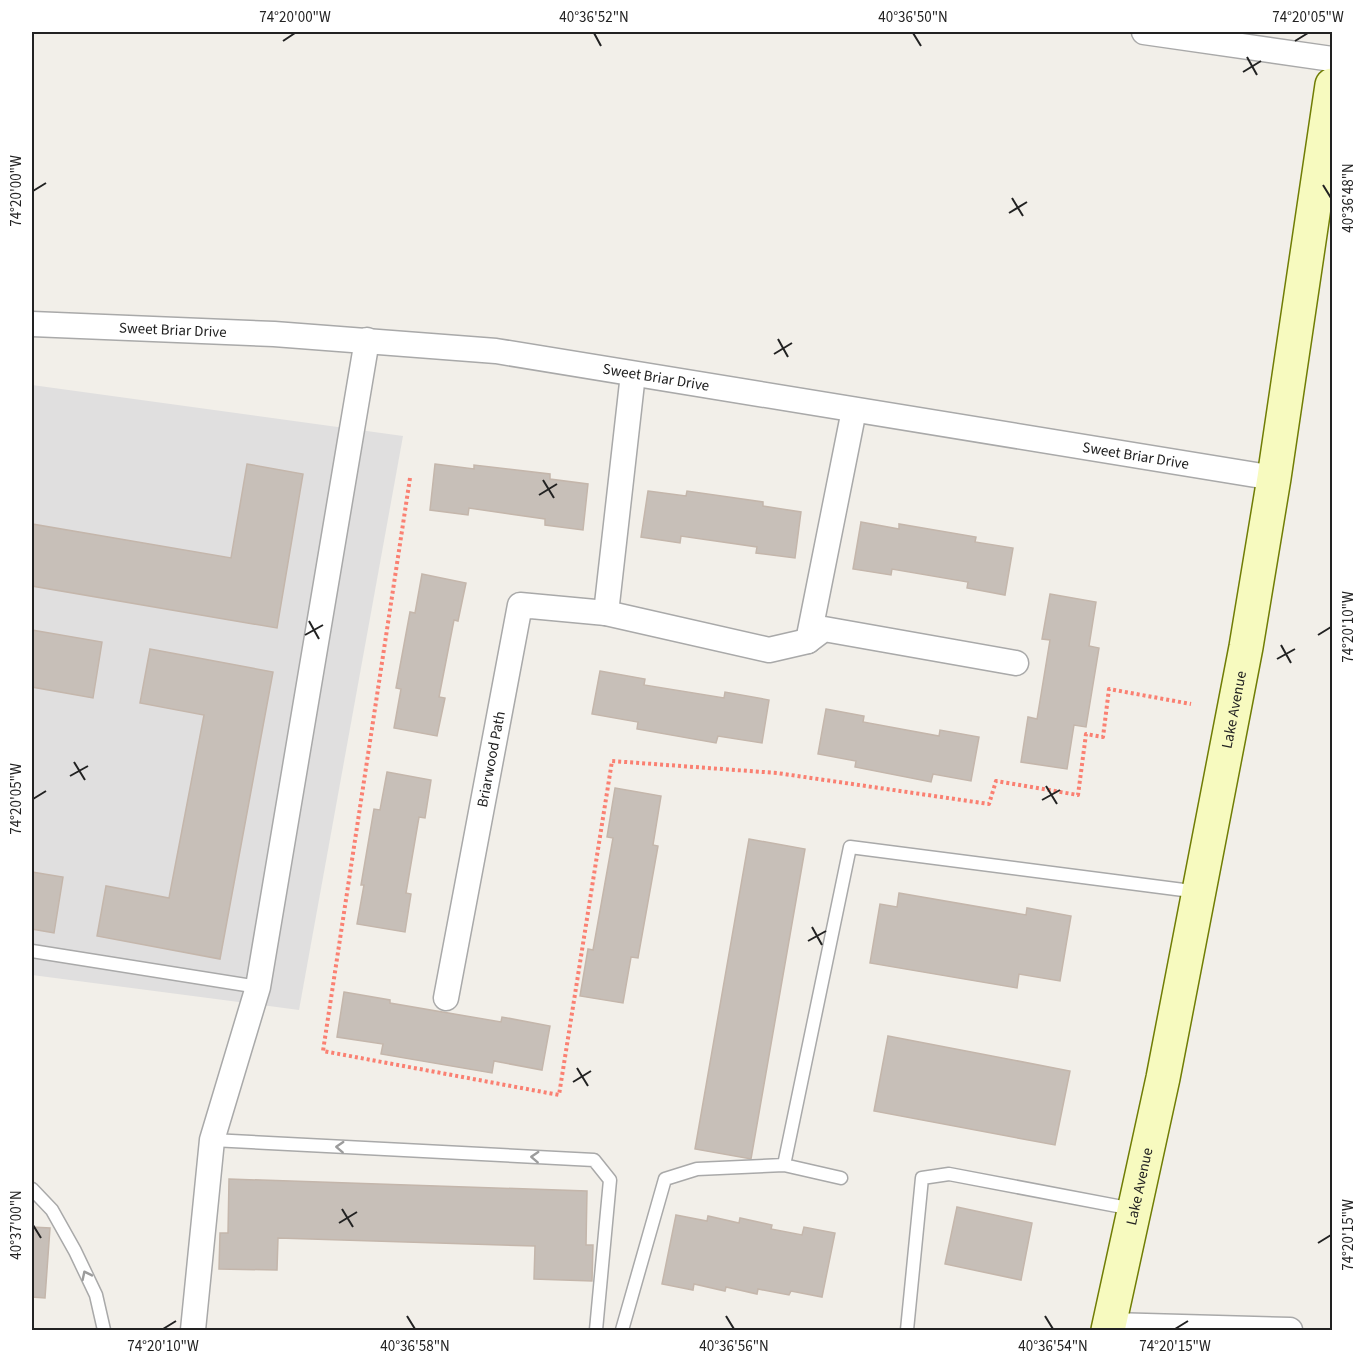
<svg xmlns="http://www.w3.org/2000/svg" width="1364" height="1362" font-family="'Source Sans 3',sans-serif">
<rect width="100%" height="100%" fill="#f2efe9"/>
<path fill="#e0dfdf" d="M32,385L403,436L299,1010L32,975Z"/>
<path fill="#c7bfb8" stroke="#c4b6ab" stroke-width="1.5" d="M247,464L303,474L277,628L32,586V524L231,558Z
M435,464L474,469V465L550,474V479L588,484L583,530L545,525V519L469,508L468,515L430,510Z
M648,491L686,496L687,491L763,502V506L801,512L795,558L756,553L757,547L681,536L680,543L641,537Z
M861,522L899,529V524L976,537L975,542L1013,548L1005,595L967,588L968,582L892,569L891,575L853,569Z
M422,574L466,583L458,621L454,620L439,697L445,698L437,736L394,728L401,689L396,688L410,612L415,613Z
M1050,594L1096,602L1089,646L1099,648L1086,727L1074,725L1067,769L1021,762L1028,717L1037,719L1050,640L1042,639Z
M32,630L102,642L93,698L32,687Z
M150,649L273,672L220,959L97,936L106,886L169,898L204,715L140,703Z
M600,671L645,679L644,685L724,698L725,692L769,700L762,743L718,736L716,743L637,729L638,722L592,714Z
M826,709L864,716L863,722L939,736L940,730L979,737L971,781L933,774L931,782L855,767L856,761L818,754Z
M387,772L431,780L425,818L419,817L406,893L411,894L405,932L357,924L364,885H361L374,809L380,810Z
M615,788L661,796L653,845L658,846L638,958L631,957L623,1003L580,996L588,949L593,950L613,838L607,837Z
M749,839L805,849L751,1159L695,1149Z
M32,872L63,877L54,933L32,929Z
M899,893L1026,915L1027,908L1071,916L1060,981L1019,974L1017,988L870,963L880,904L897,907Z
M344,992L390,1000V1003L501,1022L502,1017L550,1026L542,1070L494,1061L492,1073L381,1054L383,1044L337,1037Z
M888,1036L1070,1071L1055,1145L874,1111Z
M229,1179L587,1191L586,1245H593L592,1281L534,1279L535,1246L278,1238L277,1270L219,1269L220,1233H228Z
M957,1207L1032,1223L1021,1280L945,1264Z
M676,1215L707,1221L708,1216L739,1223L740,1218L772,1225L771,1229L802,1235L804,1227L835,1233L822,1297L791,1291L789,1295L758,1289L757,1294L726,1287L725,1291L694,1284L693,1290L662,1284Z
M32,1227L50,1228L45,1298L32,1297Z"/>
<g fill="none" stroke-linecap="round" stroke-linejoin="round">
<g stroke="#a9a9a9" stroke-width="15">
<path id="service" d="M32,951L258,987
M212,1140L594,1160L610,1180L596,1330
M784,1165L850,847L1199,892
M32,1189L52,1210L75,1251L96,1295L104,1330
M622,1330L665,1179L697,1169L784,1165L841,1178
M907,1330L922,1178L949,1174L1133,1209"/>
</g>
<g stroke="#a9a9a9" stroke-width="27">
<g id="minor">
<path d="M1144,32L1332,59"/>
<path id="s1" d="M32,324L274,334L496,351L1274,478"/>
<path d="M606,613L633,374"/>
<path d="M808,641L854,410"/>
<path id="s2" d="M446,998L520,605L606,613L769,650L808,641L824,629L1016,663"/>
<path d="M1110,1325L1290,1330"/>
<path d="M193,1330L212,1140L258,987L367,340"/>
</g>
</g>
<g stroke="#707d05" stroke-width="36">
<g id="secondary">
<path id="s3" d="M1108,1330L1163,1078L1246,647L1274,478L1332,85"/>
</g>
</g>
<path stroke="#fa8072" stroke-width="4" stroke-dasharray="3 3" stroke-linecap="butt" d="M410,478L323,1051L559,1095L612,761L777,773L989,804L996,781L1078,795L1086,734L1103,737L1109,689L1191,704"/>
<use href="#service" stroke="#fff" stroke-width="12"/>
<use href="#minor" stroke="#fff" stroke-width="24"/>
<use href="#secondary" stroke="#f7fabf" stroke-width="33"/>
</g>
<defs><path id="oneway-chevron" d="M-2-3.5L2.5 0L-2 3.5" fill="none" stroke-width="1.6" stroke-linecap="round" stroke-linejoin="round" transform="scale(1.5)"/></defs>
<g stroke="#9c9c9c">
<use href="#oneway-chevron" transform="translate(340 1147) rotate(-177)"/>
<use href="#oneway-chevron" transform="translate(535 1157) rotate(-177)"/>
<use href="#oneway-chevron" transform="translate(86 1275) rotate(-116)"/>
</g>
<path fill="none" stroke="#222" stroke-width="2" d="M594,33L601,46M913,33L921,46M283,41L295,33M1295,41L1308,33M1247,57L1257,75M1243,72L1261,61M1323,185L1331,198M33,191L46,183M1012,198L1023,216M1009,213L1027,202M778,339L788,357M774,354L792,343M543,480L554,498M539,495L557,484M309,621L319,639M305,635L323,625M1318,635L1331,627M1281,645L1291,663M1277,659L1295,649M74,762L85,780M70,776L88,766M1046,786L1057,804M33,799L46,791M1042,800L1060,790M812,927L822,945M808,941L826,931M577,1068L588,1086M573,1082L591,1071M342,1209L353,1227M339,1223L357,1212M33,1225L41,1238M1318,1243L1331,1235M407,1316L415,1329M726,1316L734,1329M1045,1316L1053,1329M163,1329L176,1321M1175,1329L1188,1321"/>
<g text-anchor="middle" dominant-baseline="central" stroke-width="4.5" stroke-linejoin="round" paint-order="stroke">
<g font-size="15" fill="#222" stroke="#fff">
<text stroke="none"><textPath href="#s1" startOffset="141">Sweet Briar Drive</textPath></text>
<text stroke="none"><textPath href="#s1" startOffset="627">Sweet Briar Drive</textPath></text>
<text stroke="none"><textPath href="#s1" startOffset="1113">Sweet Briar Drive</textPath></text>
<text stroke="none"><textPath href="#s3" startOffset="633">Lake Avenue</textPath></text>
<text stroke="none"><textPath href="#s2" startOffset="243">Briarwood Path</textPath></text>
<text stroke="none"><textPath href="#s3" startOffset="147">Lake Avenue</textPath></text>
</g>
</g>
<rect width="1364" height="1362" fill="none" stroke="#ffffff" stroke-width="66"/>
<rect x="33" y="33" width="1298" height="1296" fill="none" stroke="#222" stroke-width="2"/>
<g font-size="15" text-anchor="middle" fill="#222">
<text x="295" y="22">74°20'00"W</text>
<text x="594" y="22">40°36'52"N</text>
<text x="913" y="22">40°36'50"N</text>
<text x="1308" y="22">74°20'05"W</text>
<text transform="translate(16 191) rotate(-90)" y="5">74°20'00"W</text>
<text transform="translate(1348 198) rotate(-90)" y="5">40°36'48"N</text>
<text transform="translate(1348 627) rotate(-90)" y="5">74°20'10"W</text>
<text transform="translate(16 799) rotate(-90)" y="5">74°20'05"W</text>
<text transform="translate(16 1225) rotate(-90)" y="5">40°37'00"N</text>
<text transform="translate(1348 1235) rotate(-90)" y="5">74°20'15"W</text>
<text x="163" y="1351">74°20'10"W</text>
<text x="415" y="1351">40°36'58"N</text>
<text x="734" y="1351">40°36'56"N</text>
<text x="1053" y="1351">40°36'54"N</text>
<text x="1175" y="1351">74°20'15"W</text>
</g>
</svg>
